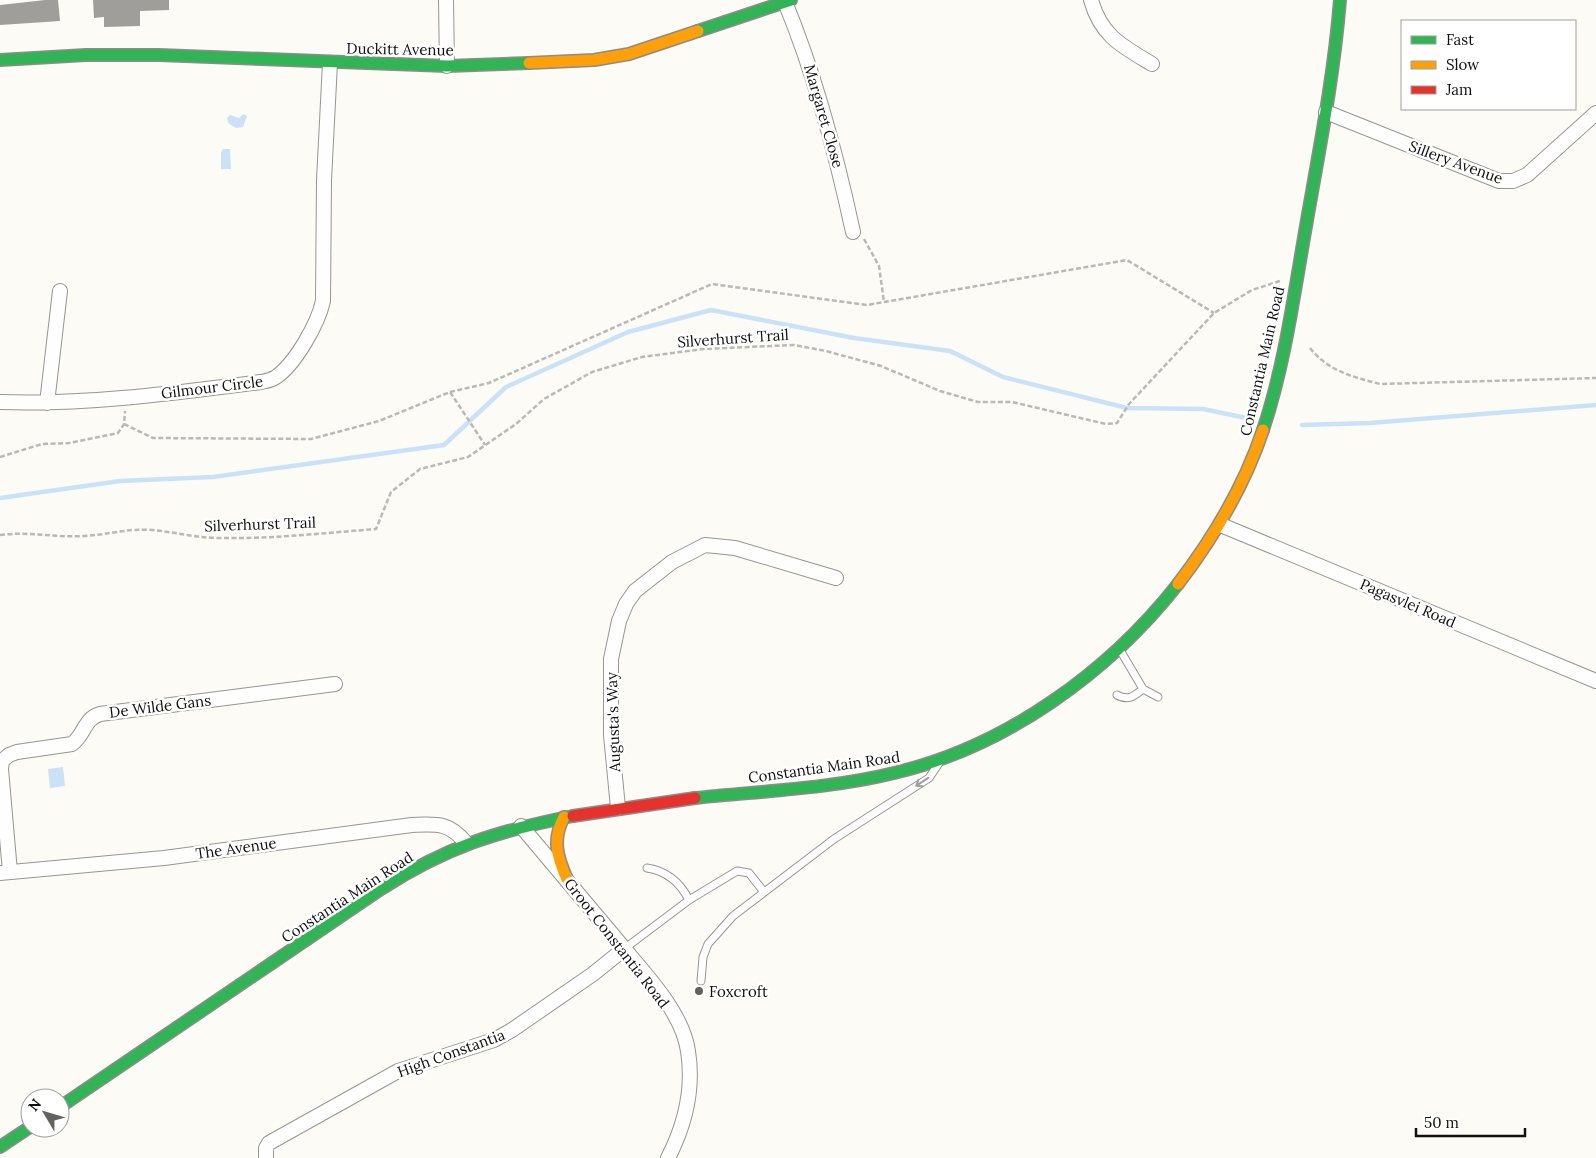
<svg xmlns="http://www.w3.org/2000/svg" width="1596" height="1158" font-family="Lora,serif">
<rect width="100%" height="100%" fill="#fcfbf5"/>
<path fill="#cae2f7" d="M243,114L247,116L243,127L236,128L228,123L227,118L230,115L239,118Z
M223,149H230L231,169H221V152Z
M63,767L65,786L50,788L48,769Z"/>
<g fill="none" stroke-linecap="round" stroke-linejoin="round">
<path stroke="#cae2f7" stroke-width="4.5" d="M1302,425L1370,423L1596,405
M0,498L120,481L213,477L444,445L506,387L628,332L711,310L854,338L950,351L1003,377L1127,408L1203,409L1251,419"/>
</g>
<path fill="#a09e9a" d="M45,0H58L60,21L0,25V5Z
M93,0H169V10L140,11V26L104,27V17L94,18Z"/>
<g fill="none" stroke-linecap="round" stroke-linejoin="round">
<g stroke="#969693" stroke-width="9">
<path id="lane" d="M1120,650L1143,689L1158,697
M1117,695C1128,701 1133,697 1143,689
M647,868C667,871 680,882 689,900
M624,949L689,900L737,871L749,873L764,892
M701,981L703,957L708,944L733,916L834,839L929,778L939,763"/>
</g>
<g stroke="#969693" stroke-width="16">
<path id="street" d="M446,0L447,66
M1091,0C1101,36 1122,46 1152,64
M785,2C816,77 836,153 853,232
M1326,112L1499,181H1513L1527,175L1596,113
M0,402C87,405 174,393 261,382C266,381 272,380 276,377C295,364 318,324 323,301L324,180L330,63
M47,403L60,291
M1221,525L1596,681
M2,761L9,755L17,752L72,744C85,734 84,719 100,714L335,684
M2,761L1,769L10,872
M618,808L611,735V659L619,621L626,604L635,591L672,562L705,545L735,548L836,578
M521,826C553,864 585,902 617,940C642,971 682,1010 688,1051C694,1089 685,1125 668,1158
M0,873L164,858L412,825C437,824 449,822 466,843
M266,1158V1148L269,1143L398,1071L494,1040L512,1030L593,974L624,949"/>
</g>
<g stroke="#8d8c8a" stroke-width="14">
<path id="fast" d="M698,31L791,0
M0,60L86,55H159L447,66L529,63
M1263,430C1285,364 1294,294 1306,226C1319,151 1334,76 1340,0
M695,798C761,791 829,789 894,773C1005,747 1108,673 1178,584
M60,1107L381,889C446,847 497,831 573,816
M0,1147L30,1127"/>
</g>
<g stroke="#8d8c8a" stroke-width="14">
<path id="slow" d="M529,63L594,60L629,54L698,31
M1178,584C1214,537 1244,487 1263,430
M564,817C552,839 557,857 567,879"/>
</g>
<g stroke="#8d8c8a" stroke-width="14">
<path id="jam" d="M573,816L695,798"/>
</g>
<path stroke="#b9b9b8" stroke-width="2.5" stroke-dasharray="5 2.5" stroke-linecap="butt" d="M864,239L879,266L884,302
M1310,348C1328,371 1353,377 1380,384L1596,378
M450,392L489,383L712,284L867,305L1127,260L1214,313
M124,424L153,438L311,439L379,421L450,392L485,445
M0,457L42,444L69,443L118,433L124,424L125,411
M0,535C28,531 55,538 84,536C107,535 127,528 152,530C175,532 196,538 220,538C272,539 324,533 376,529L391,492L420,469L468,457L516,424L544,399L592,372L642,357L703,349L794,345L826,351L881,366L940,391L978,402H1012L1106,424L1117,423L1129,404L1214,313L1252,290L1280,281"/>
<use href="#lane" stroke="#fffefe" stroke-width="7"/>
<use href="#street" stroke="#fffefe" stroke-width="14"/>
<use href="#fast" stroke="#30b455" stroke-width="11"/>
<use href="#slow" stroke="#ff9f0a" stroke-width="11"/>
<use href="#jam" stroke="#e5322d" stroke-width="11"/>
</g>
<defs><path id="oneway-shaft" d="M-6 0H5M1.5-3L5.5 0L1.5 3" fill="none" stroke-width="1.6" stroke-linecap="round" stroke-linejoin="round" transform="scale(1.25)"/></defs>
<use stroke="#9f9f9f" href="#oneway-shaft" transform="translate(922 782) rotate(147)"/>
<circle fill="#636260" stroke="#fff" stroke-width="2" cx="699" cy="991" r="5"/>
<g text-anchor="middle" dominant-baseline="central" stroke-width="5" stroke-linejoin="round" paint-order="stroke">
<g font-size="15" fill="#101010" stroke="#fff">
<text transform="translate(400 49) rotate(1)">Duckitt Avenue</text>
<text transform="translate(824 116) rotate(74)">Margaret Close</text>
<text transform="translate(1456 162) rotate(20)">Sillery Avenue</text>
<text transform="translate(733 338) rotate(-4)">Silverhurst Trail</text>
<text transform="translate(1262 361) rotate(-77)">Constantia Main Road</text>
<text transform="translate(212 387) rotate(-7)">Gilmour Circle</text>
<text transform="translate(260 524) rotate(-2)">Silverhurst Trail</text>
<text transform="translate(1408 603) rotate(23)">Pagasvlei Road</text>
<text transform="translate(160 706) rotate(-7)">De Wilde Gans</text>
<text transform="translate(613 722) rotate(-92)">Augusta's Way</text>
<text transform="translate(824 767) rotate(-8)">Constantia Main Road</text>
<text transform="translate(236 848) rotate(-8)">The Avenue</text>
<text transform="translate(347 897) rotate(-33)">Constantia Main Road</text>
<text transform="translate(617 943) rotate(52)">Groot Constantia Road</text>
<text transform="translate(451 1053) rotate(-20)">High Constantia</text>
</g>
<g font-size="15" fill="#101010" stroke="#fff" text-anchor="start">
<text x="709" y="991">Foxcroft</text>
</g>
</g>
<rect x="1401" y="20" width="175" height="90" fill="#ffffff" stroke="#9f9f9f"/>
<rect x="1411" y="36" width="25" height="8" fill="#30b455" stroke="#9f9f9f"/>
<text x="1446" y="45" font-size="15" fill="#101010">Fast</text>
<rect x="1411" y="61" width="25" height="8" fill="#ff9f0a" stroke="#9f9f9f"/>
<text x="1446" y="70" font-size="15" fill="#101010">Slow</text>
<rect x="1411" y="86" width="25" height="8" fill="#e5322d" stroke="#9f9f9f"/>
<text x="1446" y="95" font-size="15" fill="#101010">Jam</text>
<g transform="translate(45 1113) rotate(308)"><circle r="24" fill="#ffffff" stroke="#9f9f9f"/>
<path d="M0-4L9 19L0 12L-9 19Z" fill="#636260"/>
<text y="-8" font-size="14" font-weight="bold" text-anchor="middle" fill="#101010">N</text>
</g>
<path d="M1416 1128v8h109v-8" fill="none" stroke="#101010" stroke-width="2.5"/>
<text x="1424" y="1128" font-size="15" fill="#101010" stroke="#ffffff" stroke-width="4" paint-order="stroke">50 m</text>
</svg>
